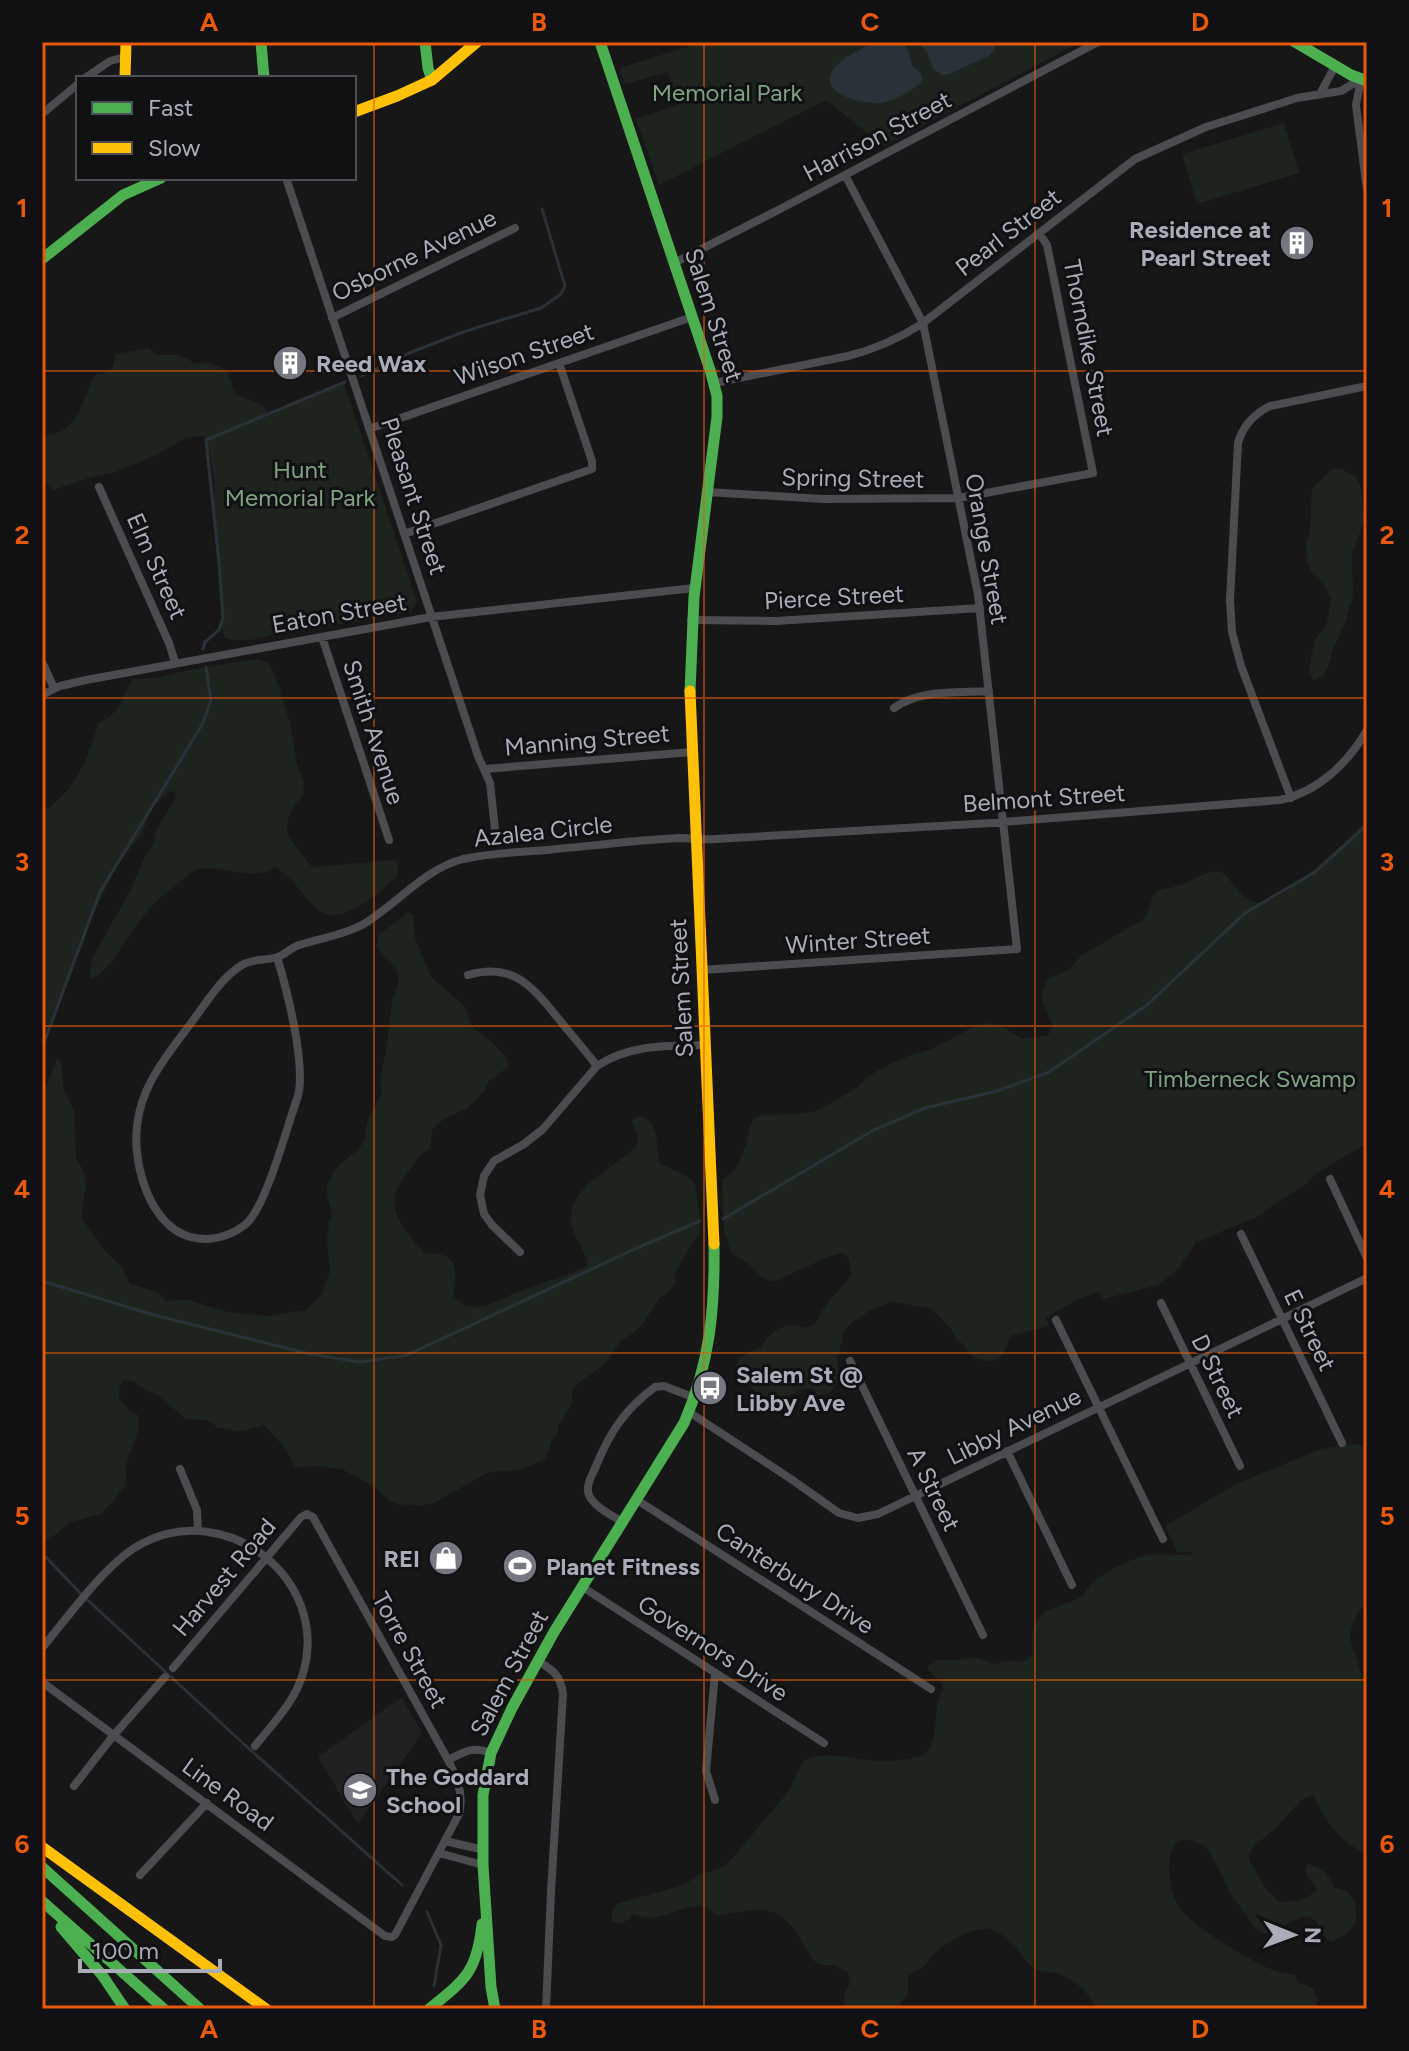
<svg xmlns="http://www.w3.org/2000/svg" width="1409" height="2051" font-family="Figtree,sans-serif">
<rect width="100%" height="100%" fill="#171717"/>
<path fill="#212123" d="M402,1697L422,1733L358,1824L318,1757Z"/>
<path fill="#1d241e" d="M697,42H1080L884,146L826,100L659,185L636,119L678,105L668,72L625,84L620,68L697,44Z
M1284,123L1299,173L1197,204L1182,154Z
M148,348L158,355H180L196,364L208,362L228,371L235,394C248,401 260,399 268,413L344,383L417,602L411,612L278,635L277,633C262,639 240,643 225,638L221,625L222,601L215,537L213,506L215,484L209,450L205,437L201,436L186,438L158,454L116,472L92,477L53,490L46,483H42V434C73,440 84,402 92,379L95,375L111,372L116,354Z
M1340,468L1357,478L1361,489L1364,521L1352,554L1353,596L1345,623L1333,649L1328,667L1324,674L1316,680L1312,679L1309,672L1313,648L1315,640L1327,623L1331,599L1324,585L1311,572L1307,561L1306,543L1310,531L1312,490L1317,483L1333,469Z
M258,659L268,663L274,672L290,723L297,764L304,783L303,796L294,805L289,817L287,826L288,836L312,867L394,860L397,863L398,873L396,878C377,894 338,931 315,907C301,893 293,878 275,867C254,884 222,863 197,870C191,872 186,876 182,880C167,891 153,904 141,919C130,933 107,975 91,979L90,970L93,957L131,889L146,853L153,845L156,831L176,797L174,791L168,792L151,809L142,834L120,861L108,884L95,910L69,979L42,1040V812C74,794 89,757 98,723L108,718L118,709L129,684L134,679L157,678L188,670Z
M1367,821V1143L1316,1174L1308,1183L1276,1203L1257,1217L1196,1242L1179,1268L1158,1285L1103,1299L1099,1292L1081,1298L1046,1317L1049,1326L1010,1336C1002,1358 1002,1366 974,1358L963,1344L957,1340L951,1329L931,1308L891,1302L869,1311L850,1324L844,1332L838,1356L837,1365L840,1378C834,1388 830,1397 817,1395L813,1389C799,1386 795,1395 782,1399C762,1406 744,1382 736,1366L739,1358L760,1347L775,1330L789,1325L808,1327L814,1325L825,1306L851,1276L849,1258L842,1253L830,1256L773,1282L762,1277L749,1264L731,1253L724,1231L722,1180L736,1169L746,1145L750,1125L754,1119L761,1115L808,1113L821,1109L857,1088L865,1079L880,1069L908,1056L931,1049L976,1026L988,1023L999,1025L1023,1039L1048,1035L1053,1027C1050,1014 1037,1002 1044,987C1049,974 1057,976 1068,970C1073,968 1076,961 1080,957C1099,944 1119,934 1138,923C1153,914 1147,900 1157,892C1162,888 1169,889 1174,887C1191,883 1202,872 1220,871C1231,878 1244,902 1258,903C1282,905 1349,837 1367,821Z
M408,912L413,915L415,938L431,977L460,1002L466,1009L471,1026L494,1044L506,1057L508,1063V1066L497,1076L489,1081L485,1090L468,1108L446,1118L436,1125L432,1131L430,1149C417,1155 417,1160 409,1171C406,1175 403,1177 401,1181C383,1209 407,1233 424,1253C431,1255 439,1253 445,1256C460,1262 455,1284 453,1295C457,1301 462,1305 469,1306C485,1310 503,1297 518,1292C540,1283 563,1278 585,1267L588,1261C583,1250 576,1239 572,1227C562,1191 614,1167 635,1148C642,1135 634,1132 632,1120L640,1116C661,1121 655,1148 660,1164L683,1174L695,1183L700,1221L699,1234L679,1265L675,1274V1283L667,1294L660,1297L644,1322L633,1333L621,1341L605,1364L573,1387L572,1403L559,1425L557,1434L552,1440L549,1450L545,1459L520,1470L489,1472L434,1503L419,1506L397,1504L390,1501L371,1485L342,1469L321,1466L295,1467L284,1447L264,1425L243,1431H235L217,1427L207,1420L185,1419L160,1396L147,1391L133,1381L123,1380C113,1398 122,1405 138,1415C142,1434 129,1448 126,1466C125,1472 127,1478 127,1485L101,1514L71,1522L42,1545V1099L57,1058L61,1062L64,1090L74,1110L76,1157L83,1170L85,1178L86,1186L81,1217L101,1246L112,1258L121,1265L130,1284L157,1292L166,1301L188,1300L228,1312L268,1316L305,1310L322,1295L330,1270L327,1240L329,1222L332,1214L327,1195V1187L331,1176L337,1167L359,1149L364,1140L367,1123L382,1093L380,1080L387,1045L392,1002L399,980L397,970L383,956L377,946L378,936Z
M1351,1444L1367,1446V1603L1359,1611L1351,1628L1350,1638L1367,1692V1853C1338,1843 1327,1821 1313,1795L1301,1800L1276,1828L1253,1847L1249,1856V1860L1266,1889L1279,1902C1291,1903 1308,1899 1317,1890C1312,1879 1301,1877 1308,1864C1321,1868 1330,1874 1334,1887L1347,1891L1355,1902L1356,1914L1355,1923L1350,1931L1331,1942C1320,1935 1321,1923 1313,1919C1294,1907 1278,1945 1258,1930C1253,1927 1250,1921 1247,1916C1242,1909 1237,1903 1232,1896C1225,1883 1213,1850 1201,1844C1161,1823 1165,1886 1179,1907C1193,1927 1258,1967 1282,1973C1286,1974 1290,1974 1294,1974L1299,1983L1314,1989L1317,1997V2009H1096C1090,1993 1073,1977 1055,1973C1049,1972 1043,1972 1037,1969C1024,1963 1024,1956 1016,1947C1013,1943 1007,1939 1002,1935C985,1920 957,1936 941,1948C934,1953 929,1960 924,1966C919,1971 913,1971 908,1976V1992L898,2009H844C843,1999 844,1992 850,1984L848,1973L834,1965H821L816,1963C799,1941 790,1908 756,1910C743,1910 730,1915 717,1915C698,1895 674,1916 652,1918C645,1918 639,1916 633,1914C628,1921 622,1925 613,1922L611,1918L616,1904L684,1885L698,1875L720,1868L728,1863L789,1791L804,1760C830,1750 848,1759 874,1761C891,1762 908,1760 925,1755C936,1740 935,1726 937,1708C938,1701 941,1694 943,1688C941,1678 930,1677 928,1667L935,1660H957L975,1657L994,1664L1008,1661L1023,1662L1033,1655C1032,1642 1030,1631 1038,1619C1048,1605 1071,1605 1082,1596C1086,1593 1087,1586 1093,1582C1105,1572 1132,1558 1148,1555C1163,1552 1177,1557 1192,1554V1552H1177L1165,1526L1238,1483L1321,1449Z"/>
<path fill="#2a3239" d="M874,42H901C910,49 910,56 912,66L921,73L922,80L920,84C909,91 894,102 881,103C862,105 813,92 836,66C846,55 862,50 874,42Z
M917,42H995C996,48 994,51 990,55L950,74L943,75L933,69L927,51Z"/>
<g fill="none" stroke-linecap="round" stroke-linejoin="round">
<path stroke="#2a3239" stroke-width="3" d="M362,376L409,353L466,331L541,308L561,294L565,286L542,209
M203,649L205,642L219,630L223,618L219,562L206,440L345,382
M42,1048L100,892L203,723L211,700L206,667
M723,1219L872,1131L925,1108L997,1091L1049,1072L1147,1005L1245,913L1315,872L1367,825
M42,1281L154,1315L310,1354L360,1362L407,1355L639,1247L700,1221
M42,1553L81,1594L246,1746L402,1885
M427,1912L441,1945L434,1986"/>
<path stroke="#4b4c50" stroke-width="8" d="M85,78L110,61L125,57
M1361,79L1356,105L1367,190
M1320,94L1335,66
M42,114L78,84
M286,178L478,756L490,783L495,829
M674,263L784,207L1098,42
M332,318L515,228
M714,383L848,356C876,349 900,338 923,323L1135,159L1206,127L1297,98L1341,91L1361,79
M369,429L692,317
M99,487L169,643L175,662
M707,492L823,499L959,498L1093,473L1047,245L1039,233
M404,534L592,469V461L559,363
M691,620L776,621L980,608
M322,637L389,840
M42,662L54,688
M42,695L60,686L86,680L431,617L694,588
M894,708C920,689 958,693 989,691
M485,769L692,752
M1291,798L1241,666L1232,632L1230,600L1238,443C1243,425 1254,414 1270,406L1367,386
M277,957C287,990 306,1064 298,1096C287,1126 267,1205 246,1224C235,1233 222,1238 207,1239C164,1240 144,1196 138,1160C128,1099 161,1064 194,1019C208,1000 222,977 242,965C253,958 266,961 278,957C285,954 291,948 299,945C320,938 341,936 362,925C396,905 424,869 463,859C490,853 519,852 547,850C591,846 636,840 680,838C692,838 704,840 716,839L991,823L1280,800C1318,792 1348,763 1367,730
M702,970L1017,949L978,595L923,323L845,175
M468,975C512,962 531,985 557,1017C570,1033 584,1049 597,1066
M1330,1179L1367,1258
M1241,1234L1342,1443
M520,1252L492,1225L484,1214L480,1195L484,1176L494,1161L524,1144L543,1129L597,1066C630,1044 667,1046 706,1045
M1161,1303L1240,1466
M1056,1320L1163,1539
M850,1361L983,1635
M689,1412L791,1479L839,1513L858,1518L878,1514L1367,1278
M1007,1451L1072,1585
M180,1469L197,1510L198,1531
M637,1500L931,1689
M622,1522C612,1515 594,1507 589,1495C585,1485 593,1474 596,1466C610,1432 625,1409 655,1387L664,1386L695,1398
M581,1586L824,1743
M42,1648C69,1616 107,1561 143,1543C227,1500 328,1578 304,1670C296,1701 274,1722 255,1746
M538,1661C553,1670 561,1676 563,1694L551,1892L546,2009
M715,1673L706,1771L715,1800
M42,1682L385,1936L392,1937L395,1935L459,1814C464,1793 457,1778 448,1760L313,1517L307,1514L301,1517L173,1668
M448,1760C466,1751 472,1746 491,1753
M74,1786L113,1736L165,1677
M445,1841L484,1850
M439,1853L483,1865
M140,1875L207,1803"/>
<path stroke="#4caf50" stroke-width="11" d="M261,42L264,78
M425,42L428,68L432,80
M600,42L711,373L717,396V417L694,597L690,691
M1295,42L1351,75L1367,81
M42,259L123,195L161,178
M42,1867L200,2009
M42,1901L164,2009
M61,1927L102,1975L125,2009
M429,2009C465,1980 477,1972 482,1924
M495,2009L491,1987L483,1865V1795L491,1753L512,1708L554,1632L684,1423C710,1363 715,1309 714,1244"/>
<path stroke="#ffc107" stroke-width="11" d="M125,78L126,42
M354,112L397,96L432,80L477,42
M690,691L714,1244
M42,1847L266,2009"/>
</g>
<path fill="none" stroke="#e8590c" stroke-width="2" stroke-opacity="0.55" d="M374,42V2009M704,42V2009M1035,42V2009M42,371H1367M42,698H1367M42,1026H1367M42,1353H1367M42,1680H1367"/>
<defs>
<g id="building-disc" transform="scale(1.8)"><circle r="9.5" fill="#757880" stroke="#111113"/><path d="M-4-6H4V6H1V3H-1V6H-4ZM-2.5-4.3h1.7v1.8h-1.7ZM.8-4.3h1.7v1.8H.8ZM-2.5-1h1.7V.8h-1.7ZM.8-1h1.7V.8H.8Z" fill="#fff"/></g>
<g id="bus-disc" transform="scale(1.8)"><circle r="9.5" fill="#757880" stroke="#111113"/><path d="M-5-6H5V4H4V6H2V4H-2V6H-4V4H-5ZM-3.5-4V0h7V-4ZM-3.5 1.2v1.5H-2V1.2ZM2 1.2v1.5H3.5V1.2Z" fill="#fff"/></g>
<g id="shop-disc" transform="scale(1.8)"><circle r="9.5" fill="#757880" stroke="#111113"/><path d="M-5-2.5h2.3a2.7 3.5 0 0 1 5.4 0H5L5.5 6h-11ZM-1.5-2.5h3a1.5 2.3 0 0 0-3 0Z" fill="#fff"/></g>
<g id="stadium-disc" transform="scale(1.8)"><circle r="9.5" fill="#757880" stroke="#111113"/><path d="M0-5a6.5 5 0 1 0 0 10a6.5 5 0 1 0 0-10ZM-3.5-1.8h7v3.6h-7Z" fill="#fff"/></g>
<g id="school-disc" transform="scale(1.8)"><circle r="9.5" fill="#757880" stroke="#111113"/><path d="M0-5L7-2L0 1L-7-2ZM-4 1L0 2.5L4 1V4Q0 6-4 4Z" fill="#fff"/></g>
</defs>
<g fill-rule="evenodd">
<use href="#building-disc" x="1297" y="243"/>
<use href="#building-disc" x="290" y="363"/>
<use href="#bus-disc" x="710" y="1388"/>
<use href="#shop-disc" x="446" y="1558"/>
<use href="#stadium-disc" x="520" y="1566"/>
<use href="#school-disc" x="360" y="1790"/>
</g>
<g text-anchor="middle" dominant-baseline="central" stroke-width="6" stroke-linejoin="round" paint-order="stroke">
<g font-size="24" fill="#7fa381" stroke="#111113">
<text x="727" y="92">Memorial Park</text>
<text x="300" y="469">Hunt<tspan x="300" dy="28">Memorial Park</tspan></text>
<text x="1250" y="1078">Timberneck Swamp</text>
</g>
<g font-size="24" fill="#a8adb8" stroke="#111113">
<text transform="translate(877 136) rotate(-28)">Harrison Street</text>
<text transform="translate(1008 232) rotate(-38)">Pearl Street</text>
<text transform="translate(414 255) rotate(-26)">Osborne Avenue</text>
<text transform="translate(714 315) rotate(72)">Salem Street</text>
<text transform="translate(1089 348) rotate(79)">Thorndike Street</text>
<text transform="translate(524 354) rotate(-19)">Wilson Street</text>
<text transform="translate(853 478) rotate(1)">Spring Street</text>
<text transform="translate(414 496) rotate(72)">Pleasant Street</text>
<text transform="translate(987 549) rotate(80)">Orange Street</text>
<text transform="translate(157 566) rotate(66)">Elm Street</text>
<text transform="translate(834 597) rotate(-3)">Pierce Street</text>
<text transform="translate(339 613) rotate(-10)">Eaton Street</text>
<text transform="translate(374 732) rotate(72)">Smith Avenue</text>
<text transform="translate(587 740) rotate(-5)">Manning Street</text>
<text transform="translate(1044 798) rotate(-4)">Belmont Street</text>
<text transform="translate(543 831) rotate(-6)">Azalea Circle</text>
<text transform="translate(858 940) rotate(-4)">Winter Street</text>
<text transform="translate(681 988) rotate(-93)">Salem Street</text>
<text transform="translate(1310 1330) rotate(64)">E Street</text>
<text transform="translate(1218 1376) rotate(64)">D Street</text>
<text transform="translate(1014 1426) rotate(-26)">Libby Avenue</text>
<text transform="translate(934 1489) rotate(64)">A Street</text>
<text transform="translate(224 1577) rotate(-50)">Harvest Road</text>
<text transform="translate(795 1578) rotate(33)">Canterbury Drive</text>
<text transform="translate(713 1648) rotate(33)">Governors Drive</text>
<text transform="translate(410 1650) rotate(61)">Torre Street</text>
<text transform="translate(509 1673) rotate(-62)">Salem Street</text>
<text transform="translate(228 1794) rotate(36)">Line Road</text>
</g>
<g font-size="24" font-weight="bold" fill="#a8adb8" stroke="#111113" text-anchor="start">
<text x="1271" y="229" text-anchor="end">Residence at<tspan x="1271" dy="28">Pearl Street</tspan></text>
<text x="316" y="363">Reed Wax</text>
<text x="736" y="1374">Salem St @<tspan x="736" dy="28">Libby Ave</tspan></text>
<text x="420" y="1558" text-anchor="end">REI</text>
<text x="546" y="1566">Planet Fitness</text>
<text x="386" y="1776">The Goddard<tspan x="386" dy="28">School</tspan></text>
</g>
</g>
<rect width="1409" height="2051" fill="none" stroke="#111113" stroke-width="88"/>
<rect x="76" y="76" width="280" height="104" fill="#111113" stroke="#4d4f55" stroke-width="2"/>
<rect x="92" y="102" width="40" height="12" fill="#4caf50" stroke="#4d4f55" stroke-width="2"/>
<text x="148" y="116" font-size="24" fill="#a8adb8">Fast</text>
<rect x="92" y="142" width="40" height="12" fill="#ffc107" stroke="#4d4f55" stroke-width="2"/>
<text x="148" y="156" font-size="24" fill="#a8adb8">Slow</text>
<g transform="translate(1293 1935) rotate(91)" stroke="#111113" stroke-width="6" paint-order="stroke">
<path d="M0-6L14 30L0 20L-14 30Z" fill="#a8adb8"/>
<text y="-12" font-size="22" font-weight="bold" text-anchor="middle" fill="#a8adb8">N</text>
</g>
<path d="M80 1959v12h140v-12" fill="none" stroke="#a8adb8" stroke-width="4"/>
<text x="92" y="1959" font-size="24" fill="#a8adb8" stroke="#111113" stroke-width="6" paint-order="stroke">100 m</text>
<rect x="44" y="44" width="1321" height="1963" fill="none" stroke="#e8590c" stroke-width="3"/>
<g font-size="26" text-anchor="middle" font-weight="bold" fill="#e8590c">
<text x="209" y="31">A</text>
<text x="539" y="31">B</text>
<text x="870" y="31">C</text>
<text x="1200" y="31">D</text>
<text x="22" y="217">1</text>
<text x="1387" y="217">1</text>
<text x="22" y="544">2</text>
<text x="1387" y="544">2</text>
<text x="22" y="871">3</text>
<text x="1387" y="871">3</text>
<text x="22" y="1198">4</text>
<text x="1387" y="1198">4</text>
<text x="22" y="1525">5</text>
<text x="1387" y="1525">5</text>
<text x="22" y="1853">6</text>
<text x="1387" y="1853">6</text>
<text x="209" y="2038">A</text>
<text x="539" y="2038">B</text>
<text x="870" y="2038">C</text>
<text x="1200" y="2038">D</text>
</g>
</svg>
